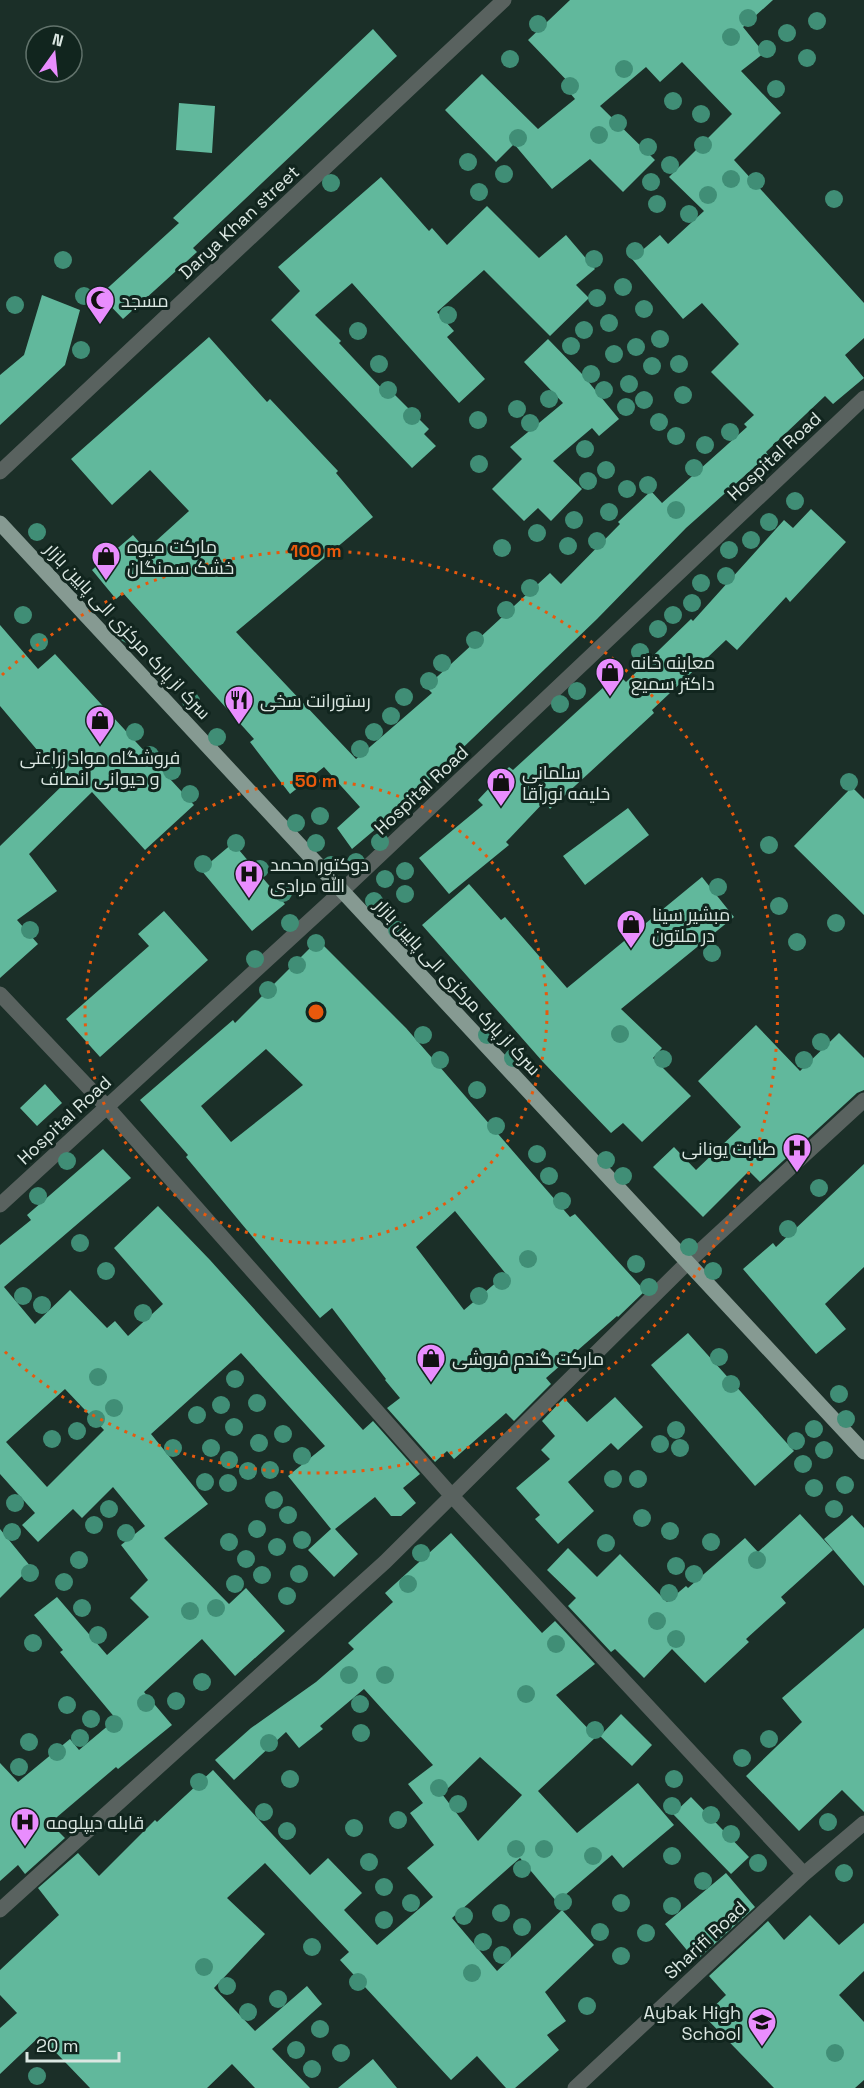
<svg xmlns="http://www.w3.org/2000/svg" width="864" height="2088" font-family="'Space Grotesk',Cairo,sans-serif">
<rect width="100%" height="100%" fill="#1b2f28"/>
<path fill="#61b89c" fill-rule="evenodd" d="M570,0H773L743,27L764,53L741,71L781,113L734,160L864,303V338L845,355L864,378L833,404L825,396L766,452L768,455L686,528L597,619L397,811L352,849L337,828L360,807L324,767L290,794L250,742L254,739L123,593L116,599L92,570L133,535L146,550L189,511L150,470L112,505L71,459L209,337L267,402L270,399L338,471L336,473L373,517L236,632L356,759L432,693L426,687L550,573L561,584L620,524L618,522L651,491L662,503L747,427L744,424L754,415L711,372L739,344L702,303L683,319L632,259L660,235L668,244L704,211L669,177L732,114L682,62L660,82L646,67L600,106L655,160L623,192L590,159L552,189L514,144L496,162L445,110L482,74L538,129L575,99L569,92L574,88L528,40Z
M373,29L397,56L193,248L197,252L123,319L100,295L179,223L173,218Z
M179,103L215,106L212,153L176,150Z
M381,177L429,231L432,228L447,245L487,206L539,258L566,235L595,269L576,285L589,298L550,336L484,270L437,312L454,331L447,337L485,379L459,403L352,283L315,315L341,341L339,343L384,391L388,388L429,429L424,434L436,446L412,468L271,320L300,291L278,267Z
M42,295L80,310L65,365L0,425V375L24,355Z
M548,339L582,374L619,419L599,436L592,428L553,461L582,489L551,521L538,508L524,521L492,489L522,459L510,447L563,403L524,362Z
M811,509L846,542L790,602L786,597L737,650L726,640L652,710L654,713L550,809L545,801L506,842L509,845L449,894L419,858L483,805L478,800L509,767L513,770L618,674L626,682L691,619L693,621L784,520L793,528Z
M0,625L38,669L55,654L194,805L145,850L92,792L29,854L57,891L17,920L38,944L0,978V846L65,783L0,706Z
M852,787L864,799V915L794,846Z
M628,808L649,835L585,885L563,856Z
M233,843L285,904L252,931L201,870Z
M702,877L734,917L621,1009L662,1048L653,1058L691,1096L642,1142L623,1123L611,1133L543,1062L422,925L469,884L501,920L505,917L567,988Z
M164,911L208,960L100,1057L66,1019L149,946L138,934Z
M318,940L406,1028L570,1217L575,1214L645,1291L618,1317L617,1316L546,1378L551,1384L514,1421L506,1413L454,1459L447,1451L435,1462L387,1408L400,1398L385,1380L386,1379L332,1308L320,1318L186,1157L188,1155L140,1100L233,1020L235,1023ZM266,1049L303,1085L231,1142L201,1106ZM455,1211L506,1274L464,1310L416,1247Z
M756,1025L800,1071L839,1033L864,1058V1090L857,1093L760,1182L749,1171L703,1217L653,1167L674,1147L696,1170L741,1127L698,1081Z
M45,1084L62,1103L37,1126L20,1108Z
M103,1149L131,1178L4,1287L35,1324L70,1290L107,1328L115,1321L128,1336L163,1304L114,1248L158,1206L210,1260L363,1430L373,1421L420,1474L403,1488L416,1503L401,1516H391L375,1497L335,1529L358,1554L334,1577L308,1550L331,1529L288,1476L325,1446L241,1353L151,1434L208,1504L164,1538L229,1604L246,1588L285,1631L235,1676L202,1639L144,1692L172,1725L118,1769L116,1767L50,1823L65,1838L25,1874L18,1865L0,1881V1763L18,1782L70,1739L79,1750L116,1719L60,1652L63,1650L34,1615L57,1597L107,1655L149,1617L130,1598L148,1580L121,1545L145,1526L113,1487L82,1518L73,1509L38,1542L22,1525L35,1513L0,1474V1245L31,1220L27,1215ZM65,1389L104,1430L47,1487L6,1442Z
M864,1164V1267L825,1304L846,1329L816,1354L743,1269L773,1243L776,1247Z
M688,1333L794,1451L755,1486L651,1365Z
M615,1397L643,1427L618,1450L611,1443L569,1481L568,1482L594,1511L558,1544L535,1519L540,1515L516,1488L550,1459L541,1450L555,1436L542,1421L564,1398L587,1422Z
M800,1514L833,1550L781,1597L786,1603L746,1639L749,1642L705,1683L672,1649L644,1678L615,1649L611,1652L568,1606L576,1598L547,1570L568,1548L597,1577L620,1554L667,1602L686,1586L688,1588L745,1538L758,1552Z
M852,1515L864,1528V1586L824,1539Z
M0,1529L31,1567L0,1598Z
M451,1533L542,1633L555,1621L595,1664L556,1695L596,1737L538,1791L577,1833L638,1783L674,1825L623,1868L612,1855L557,1902L520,1858L452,1918L497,1971L562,1910L594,1945L545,1992L566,2021L547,2035L559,2050L515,2088H506L477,2056L451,2080L340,1960L349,1952L265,1863L227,1898L265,1934L214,1988L255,2031L307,1986L322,2004L272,2049L310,2088H255L232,2064L207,2088H90L40,2036L0,2074V2028L17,2013L0,1995V1970L59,1915L38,1888L78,1853L99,1876L155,1820L157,1822L213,1770L310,1875L328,1858L362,1893L344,1910L377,1945L433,1897L407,1868L434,1845L410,1813L423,1803L408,1784L433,1765L364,1689L320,1726L323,1729L299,1748L286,1732L234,1780L215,1760L251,1728L316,1682L354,1649L348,1643L393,1602L385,1593ZM480,1757L522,1795L478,1841L442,1794Z
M864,1628V1812L842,1790L799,1831L746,1776L802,1722L782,1698Z
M621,1714L652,1745L632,1766L600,1736Z
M691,1797L749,1857L731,1874L673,1814Z
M726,1873L755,1907L696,1961L665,1924Z
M810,1915L839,1945L864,1923V1971L839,1995L864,2022V2080L855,2088H774L704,2016L726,1995L709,1976L768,1921L784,1940Z
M373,2059L397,2088H338Z"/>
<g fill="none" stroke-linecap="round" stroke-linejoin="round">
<path stroke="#59625f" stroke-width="15" d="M0,472L504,0
M0,994L107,1107L452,1496L804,1874
M0,1205L342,891L864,398
M0,1910L385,1562L688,1262L864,1100
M575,2088L804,1874L864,1823"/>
<path stroke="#869a92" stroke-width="15" d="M0,523L864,1452"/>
</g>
<g fill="#408e76">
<circle cx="748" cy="18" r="9"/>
<circle cx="817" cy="21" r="9"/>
<circle cx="538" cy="24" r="9"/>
<circle cx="787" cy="33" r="9"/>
<circle cx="731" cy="37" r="9"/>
<circle cx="767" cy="49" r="9"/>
<circle cx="807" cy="58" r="9"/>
<circle cx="510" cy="59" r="9"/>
<circle cx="624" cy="69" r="9"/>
<circle cx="570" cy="86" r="9"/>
<circle cx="776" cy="89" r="9"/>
<circle cx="673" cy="101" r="9"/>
<circle cx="701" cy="114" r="9"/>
<circle cx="618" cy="123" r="9"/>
<circle cx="599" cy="135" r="9"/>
<circle cx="518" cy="138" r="9"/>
<circle cx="703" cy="145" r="9"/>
<circle cx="648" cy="147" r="9"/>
<circle cx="468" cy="162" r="9"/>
<circle cx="670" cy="165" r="9"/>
<circle cx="504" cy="174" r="9"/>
<circle cx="731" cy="179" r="9"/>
<circle cx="756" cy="181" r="9"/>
<circle cx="651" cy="182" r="9"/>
<circle cx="331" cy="183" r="9"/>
<circle cx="479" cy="192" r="9"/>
<circle cx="708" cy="195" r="9"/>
<circle cx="834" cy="199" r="9"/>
<circle cx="657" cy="204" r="9"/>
<circle cx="689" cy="214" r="9"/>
<circle cx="635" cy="251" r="9"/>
<circle cx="594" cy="259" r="9"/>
<circle cx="63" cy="260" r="9"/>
<circle cx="623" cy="287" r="9"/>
<circle cx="84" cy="296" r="9"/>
<circle cx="597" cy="298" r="9"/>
<circle cx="15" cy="305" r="9"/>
<circle cx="644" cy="309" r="9"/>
<circle cx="448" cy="315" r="9"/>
<circle cx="609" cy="323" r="9"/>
<circle cx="584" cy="330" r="9"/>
<circle cx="358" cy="331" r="9"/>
<circle cx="660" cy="339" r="9"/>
<circle cx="571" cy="346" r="9"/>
<circle cx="636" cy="347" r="9"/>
<circle cx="81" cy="350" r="9"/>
<circle cx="614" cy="354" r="9"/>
<circle cx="379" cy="364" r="9"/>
<circle cx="679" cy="364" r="9"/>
<circle cx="652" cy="366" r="9"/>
<circle cx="591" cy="374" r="9"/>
<circle cx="629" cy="384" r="9"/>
<circle cx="388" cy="390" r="9"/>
<circle cx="604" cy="390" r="9"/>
<circle cx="683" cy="395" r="9"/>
<circle cx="549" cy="399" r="9"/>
<circle cx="644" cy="400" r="9"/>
<circle cx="626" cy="407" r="9"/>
<circle cx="517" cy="409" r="9"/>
<circle cx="412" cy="416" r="9"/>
<circle cx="478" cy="420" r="9"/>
<circle cx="659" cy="422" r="9"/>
<circle cx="530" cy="423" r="9"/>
<circle cx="730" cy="432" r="9"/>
<circle cx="676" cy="436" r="9"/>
<circle cx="705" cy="445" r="9"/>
<circle cx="585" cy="449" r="9"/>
<circle cx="479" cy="464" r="9"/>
<circle cx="694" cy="468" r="9"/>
<circle cx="606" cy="470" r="9"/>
<circle cx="588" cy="481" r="9"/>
<circle cx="648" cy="485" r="9"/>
<circle cx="627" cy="489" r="9"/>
<circle cx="795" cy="501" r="9"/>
<circle cx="676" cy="510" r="9"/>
<circle cx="609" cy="512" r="9"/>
<circle cx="574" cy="520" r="9"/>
<circle cx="769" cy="522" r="9"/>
<circle cx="37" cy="532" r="9"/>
<circle cx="537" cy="533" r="9"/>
<circle cx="751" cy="540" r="9"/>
<circle cx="597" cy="541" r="9"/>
<circle cx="568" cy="546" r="9"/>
<circle cx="502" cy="548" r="9"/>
<circle cx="729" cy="550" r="9"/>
<circle cx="726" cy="576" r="9"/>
<circle cx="701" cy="583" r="9"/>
<circle cx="530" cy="588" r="9"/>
<circle cx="692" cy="603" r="9"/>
<circle cx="506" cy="610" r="9"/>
<circle cx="23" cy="615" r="9"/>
<circle cx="673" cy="615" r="9"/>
<circle cx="658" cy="629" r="9"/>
<circle cx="128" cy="634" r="9"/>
<circle cx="475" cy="640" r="9"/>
<circle cx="39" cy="642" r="9"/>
<circle cx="640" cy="652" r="9"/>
<circle cx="442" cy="663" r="9"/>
<circle cx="429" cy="681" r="9"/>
<circle cx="577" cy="691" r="9"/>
<circle cx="404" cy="697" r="9"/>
<circle cx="191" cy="701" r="9"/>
<circle cx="560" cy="704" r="9"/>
<circle cx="391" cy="716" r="9"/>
<circle cx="135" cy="732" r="9"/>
<circle cx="374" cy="732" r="9"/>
<circle cx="217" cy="737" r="9"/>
<circle cx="360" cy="749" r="9"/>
<circle cx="150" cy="755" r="9"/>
<circle cx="172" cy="771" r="9"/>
<circle cx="849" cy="782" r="9"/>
<circle cx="190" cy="794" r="9"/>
<circle cx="320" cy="816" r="9"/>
<circle cx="296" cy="823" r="9"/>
<circle cx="380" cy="842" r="9"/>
<circle cx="236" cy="843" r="9"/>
<circle cx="316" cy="843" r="9"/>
<circle cx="769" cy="845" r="9"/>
<circle cx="356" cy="862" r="9"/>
<circle cx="203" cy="864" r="9"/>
<circle cx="331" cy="865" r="9"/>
<circle cx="260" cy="869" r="9"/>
<circle cx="405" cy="871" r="9"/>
<circle cx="385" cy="879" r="9"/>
<circle cx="718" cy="887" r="9"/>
<circle cx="283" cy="893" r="9"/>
<circle cx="405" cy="894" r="9"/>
<circle cx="374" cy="901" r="9"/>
<circle cx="779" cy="906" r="9"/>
<circle cx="290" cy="923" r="9"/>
<circle cx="836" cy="923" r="9"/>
<circle cx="30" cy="930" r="9"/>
<circle cx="397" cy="930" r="9"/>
<circle cx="797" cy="942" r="9"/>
<circle cx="316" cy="943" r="9"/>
<circle cx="712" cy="953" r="9"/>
<circle cx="255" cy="959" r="9"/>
<circle cx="297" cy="965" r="9"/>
<circle cx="268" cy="990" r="9"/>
<circle cx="620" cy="1034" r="9"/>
<circle cx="423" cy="1035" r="9"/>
<circle cx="487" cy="1035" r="9"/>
<circle cx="821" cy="1042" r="9"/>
<circle cx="513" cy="1058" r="9"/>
<circle cx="663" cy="1059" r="9"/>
<circle cx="440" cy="1060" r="9"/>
<circle cx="804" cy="1060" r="9"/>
<circle cx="477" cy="1090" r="9"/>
<circle cx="496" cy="1126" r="9"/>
<circle cx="537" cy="1154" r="9"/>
<circle cx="606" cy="1160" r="9"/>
<circle cx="67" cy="1161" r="9"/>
<circle cx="549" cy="1176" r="9"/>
<circle cx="623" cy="1176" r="9"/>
<circle cx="819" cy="1188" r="9"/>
<circle cx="38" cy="1196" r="9"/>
<circle cx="562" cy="1201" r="9"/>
<circle cx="788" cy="1229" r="9"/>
<circle cx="80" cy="1243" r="9"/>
<circle cx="689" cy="1247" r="9"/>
<circle cx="528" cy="1259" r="9"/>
<circle cx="636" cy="1264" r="9"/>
<circle cx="106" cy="1271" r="9"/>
<circle cx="713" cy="1271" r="9"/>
<circle cx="502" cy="1281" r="9"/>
<circle cx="649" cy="1287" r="9"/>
<circle cx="23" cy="1296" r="9"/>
<circle cx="479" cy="1296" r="9"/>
<circle cx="42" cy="1305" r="9"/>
<circle cx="143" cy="1313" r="9"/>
<circle cx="719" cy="1357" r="9"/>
<circle cx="98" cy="1377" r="9"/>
<circle cx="235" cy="1379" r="9"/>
<circle cx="731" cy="1384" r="9"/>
<circle cx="839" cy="1394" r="9"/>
<circle cx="257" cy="1403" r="9"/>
<circle cx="221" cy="1405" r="9"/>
<circle cx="114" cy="1408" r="9"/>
<circle cx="197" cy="1415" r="9"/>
<circle cx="96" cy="1419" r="9"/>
<circle cx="846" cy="1419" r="9"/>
<circle cx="234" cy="1427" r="9"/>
<circle cx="814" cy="1429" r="9"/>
<circle cx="676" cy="1430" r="9"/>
<circle cx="77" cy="1431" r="9"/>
<circle cx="283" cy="1434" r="9"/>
<circle cx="52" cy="1439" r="9"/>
<circle cx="796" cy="1441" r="9"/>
<circle cx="259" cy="1443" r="9"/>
<circle cx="660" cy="1444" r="9"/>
<circle cx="173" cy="1448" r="9"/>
<circle cx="211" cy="1448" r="9"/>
<circle cx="680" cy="1448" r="9"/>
<circle cx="824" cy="1450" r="9"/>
<circle cx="302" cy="1456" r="9"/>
<circle cx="229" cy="1460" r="9"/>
<circle cx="803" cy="1464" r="9"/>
<circle cx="270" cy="1470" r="9"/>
<circle cx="248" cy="1471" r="9"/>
<circle cx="613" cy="1479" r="9"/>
<circle cx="638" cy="1479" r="9"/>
<circle cx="205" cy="1482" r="9"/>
<circle cx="228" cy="1483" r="9"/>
<circle cx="845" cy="1485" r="9"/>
<circle cx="814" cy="1488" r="9"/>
<circle cx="274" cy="1500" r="9"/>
<circle cx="15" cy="1503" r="9"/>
<circle cx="109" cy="1509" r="9"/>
<circle cx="834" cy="1509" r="9"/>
<circle cx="288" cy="1515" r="9"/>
<circle cx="642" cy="1518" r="9"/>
<circle cx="94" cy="1525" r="9"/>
<circle cx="257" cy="1529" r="9"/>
<circle cx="670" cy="1531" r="9"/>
<circle cx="12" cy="1532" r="9"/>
<circle cx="126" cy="1533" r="9"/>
<circle cx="302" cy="1540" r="9"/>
<circle cx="229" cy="1542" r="9"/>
<circle cx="711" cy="1542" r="9"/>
<circle cx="606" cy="1543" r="9"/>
<circle cx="277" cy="1547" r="9"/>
<circle cx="421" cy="1553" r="9"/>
<circle cx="246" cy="1559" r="9"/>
<circle cx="79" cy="1560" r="9"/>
<circle cx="757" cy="1560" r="9"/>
<circle cx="676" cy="1566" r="9"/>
<circle cx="30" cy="1573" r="9"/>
<circle cx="299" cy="1574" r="9"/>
<circle cx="694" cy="1574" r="9"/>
<circle cx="262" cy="1575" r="9"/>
<circle cx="64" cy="1582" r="9"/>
<circle cx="235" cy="1584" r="9"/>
<circle cx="408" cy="1584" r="9"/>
<circle cx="669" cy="1593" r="9"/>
<circle cx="287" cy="1596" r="9"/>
<circle cx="82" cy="1608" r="9"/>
<circle cx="216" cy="1608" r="9"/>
<circle cx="190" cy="1611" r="9"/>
<circle cx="657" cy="1621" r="9"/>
<circle cx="98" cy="1635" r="9"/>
<circle cx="676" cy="1639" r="9"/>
<circle cx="33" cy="1643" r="9"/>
<circle cx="556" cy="1644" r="9"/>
<circle cx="349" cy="1675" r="9"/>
<circle cx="385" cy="1675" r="9"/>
<circle cx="202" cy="1682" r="9"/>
<circle cx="526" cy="1694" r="9"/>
<circle cx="176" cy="1701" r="9"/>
<circle cx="146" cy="1703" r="9"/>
<circle cx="360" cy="1704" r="9"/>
<circle cx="67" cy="1705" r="9"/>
<circle cx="91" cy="1719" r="9"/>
<circle cx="114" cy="1724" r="9"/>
<circle cx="595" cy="1730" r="9"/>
<circle cx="361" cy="1733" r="9"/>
<circle cx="80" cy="1738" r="9"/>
<circle cx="769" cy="1739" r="9"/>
<circle cx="29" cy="1742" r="9"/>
<circle cx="269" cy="1743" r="9"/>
<circle cx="57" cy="1752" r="9"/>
<circle cx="742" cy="1758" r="9"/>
<circle cx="19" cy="1767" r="9"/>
<circle cx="290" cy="1779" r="9"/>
<circle cx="674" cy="1779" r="9"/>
<circle cx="199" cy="1782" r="9"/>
<circle cx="439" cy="1788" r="9"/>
<circle cx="458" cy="1804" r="9"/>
<circle cx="672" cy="1806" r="9"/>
<circle cx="264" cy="1812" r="9"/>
<circle cx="711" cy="1815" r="9"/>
<circle cx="398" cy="1820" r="9"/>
<circle cx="828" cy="1822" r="9"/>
<circle cx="354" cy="1828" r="9"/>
<circle cx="287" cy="1831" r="9"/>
<circle cx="731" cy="1834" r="9"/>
<circle cx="516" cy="1849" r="9"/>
<circle cx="544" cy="1849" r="9"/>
<circle cx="593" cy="1856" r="9"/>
<circle cx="672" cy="1856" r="9"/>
<circle cx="369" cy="1862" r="9"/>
<circle cx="758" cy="1863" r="9"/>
<circle cx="522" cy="1869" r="9"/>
<circle cx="844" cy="1873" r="9"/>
<circle cx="703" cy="1881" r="9"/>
<circle cx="384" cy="1887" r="9"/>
<circle cx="563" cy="1902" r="9"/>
<circle cx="411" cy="1903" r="9"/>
<circle cx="621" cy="1903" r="9"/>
<circle cx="672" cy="1906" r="9"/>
<circle cx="501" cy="1913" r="9"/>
<circle cx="464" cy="1916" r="9"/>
<circle cx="384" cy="1920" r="9"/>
<circle cx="522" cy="1927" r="9"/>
<circle cx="600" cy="1932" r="9"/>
<circle cx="646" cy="1933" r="9"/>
<circle cx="483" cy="1942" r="9"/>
<circle cx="312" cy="1947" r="9"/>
<circle cx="502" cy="1955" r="9"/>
<circle cx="621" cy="1956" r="9"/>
<circle cx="204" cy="1967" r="9"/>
<circle cx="472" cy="1973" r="9"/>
<circle cx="358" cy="1982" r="9"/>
<circle cx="227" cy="1986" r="9"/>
<circle cx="278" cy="1999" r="9"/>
<circle cx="587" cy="2006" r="9"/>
<circle cx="248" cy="2012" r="9"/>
<circle cx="320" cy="2029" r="9"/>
<circle cx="296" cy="2050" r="9"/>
<circle cx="341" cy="2053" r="9"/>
<circle cx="835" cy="2053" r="9"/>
<circle cx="312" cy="2069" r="9"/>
<circle cx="37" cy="2076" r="9"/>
</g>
<g fill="none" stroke="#e8590c" stroke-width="3" stroke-dasharray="3 6">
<circle cx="316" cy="1012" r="231"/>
<path d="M2 675A461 461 0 1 1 2 1349"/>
</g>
<defs>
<g id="mosque-pin" transform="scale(1.5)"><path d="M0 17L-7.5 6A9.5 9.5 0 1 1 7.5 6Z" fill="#e98dfe" stroke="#11251e"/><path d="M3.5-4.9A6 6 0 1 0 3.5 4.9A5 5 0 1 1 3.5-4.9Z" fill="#111"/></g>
<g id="shop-pin" transform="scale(1.5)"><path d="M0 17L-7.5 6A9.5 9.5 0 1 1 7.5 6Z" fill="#e98dfe" stroke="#11251e"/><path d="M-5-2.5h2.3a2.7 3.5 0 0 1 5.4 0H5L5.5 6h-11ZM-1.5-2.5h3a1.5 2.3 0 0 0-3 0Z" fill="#111"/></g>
<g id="restaurant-pin" transform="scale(1.5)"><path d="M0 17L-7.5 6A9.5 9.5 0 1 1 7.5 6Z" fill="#e98dfe" stroke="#11251e"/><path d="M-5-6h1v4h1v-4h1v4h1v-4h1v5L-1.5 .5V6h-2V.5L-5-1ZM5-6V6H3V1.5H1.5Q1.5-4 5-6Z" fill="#111"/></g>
<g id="hospital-pin" transform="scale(1.5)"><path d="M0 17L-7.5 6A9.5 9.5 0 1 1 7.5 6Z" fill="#e98dfe" stroke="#11251e"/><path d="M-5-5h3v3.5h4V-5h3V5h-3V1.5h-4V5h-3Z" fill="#111"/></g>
<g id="school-pin" transform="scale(1.5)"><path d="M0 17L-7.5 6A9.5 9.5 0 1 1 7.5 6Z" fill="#e98dfe" stroke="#11251e"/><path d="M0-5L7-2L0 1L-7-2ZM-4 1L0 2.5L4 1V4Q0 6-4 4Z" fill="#111"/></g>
</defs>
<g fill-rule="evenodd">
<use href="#mosque-pin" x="100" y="300"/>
<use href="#shop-pin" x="106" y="556"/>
<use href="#shop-pin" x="610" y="672"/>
<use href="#restaurant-pin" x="239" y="700"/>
<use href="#shop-pin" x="100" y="720"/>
<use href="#shop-pin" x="501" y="782"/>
<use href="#hospital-pin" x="249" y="874"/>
<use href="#shop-pin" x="631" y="924"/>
<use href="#hospital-pin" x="797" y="1148"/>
<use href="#shop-pin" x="431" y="1358"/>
<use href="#hospital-pin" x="25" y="1822"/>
<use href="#school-pin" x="762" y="2022"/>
</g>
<g text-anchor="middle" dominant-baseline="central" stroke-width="6" stroke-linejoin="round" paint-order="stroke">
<g font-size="18" fill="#dbe7e2" stroke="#11251e">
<text transform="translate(239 222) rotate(-43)">Darya Khan street</text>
<text transform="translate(774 456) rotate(-43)">Hospital Road</text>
<text transform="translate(128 631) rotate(47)">سرک از پارک مرکزی الی پایین بازار</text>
<text transform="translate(421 790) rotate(-43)">Hospital Road</text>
<text transform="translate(458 987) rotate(47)">سرک از پارک مرکزی الی پایین بازار</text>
<text transform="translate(64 1120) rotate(-43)">Hospital Road</text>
<text transform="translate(705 1940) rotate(-43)">Sharifi Road</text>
</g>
<g font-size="18" fill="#dbe7e2" stroke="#11251e" text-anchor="start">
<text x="121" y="300">مسجد</text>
<text x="127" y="546">مارکت میوه<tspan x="127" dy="21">خشک سمنگان</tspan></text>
<text x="631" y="662">معاینه خانه<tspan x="631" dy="21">داکتر سمیع</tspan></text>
<text x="260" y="700">رستورانت سخی</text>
<text x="100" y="757" text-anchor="middle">فروشگاه مواد زراعتی<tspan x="100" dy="21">و حیوانی انصاف</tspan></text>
<text x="522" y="772">سلمانی<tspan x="522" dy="21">خلیفه نورآقا</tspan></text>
<text x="270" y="864">دوکتور محمد<tspan x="270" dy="21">الله مرادی</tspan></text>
<text x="652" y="914">مبشیر سینا<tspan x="652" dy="21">در ملتون</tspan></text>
<text x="776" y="1148" text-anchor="end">طبابت یونانی</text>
<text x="452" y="1358">مارکت گندم فروشی</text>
<text x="46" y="1822">قابله دیپلومه</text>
<text x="741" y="2012" text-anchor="end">Aybak High<tspan x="741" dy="21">School</tspan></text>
</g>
</g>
<circle cx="316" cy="1012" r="9" fill="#e8590c" stroke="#11251e" stroke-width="3"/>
<g font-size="18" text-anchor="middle" font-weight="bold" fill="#e8590c" stroke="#11251e" stroke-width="6" stroke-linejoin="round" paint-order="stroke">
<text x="316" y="557">100 m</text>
<text x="316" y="787">50 m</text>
</g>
<g transform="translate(54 54) rotate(15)"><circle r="28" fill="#11251e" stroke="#62736c" stroke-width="1.5"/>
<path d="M0-4.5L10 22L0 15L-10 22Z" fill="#e98dfe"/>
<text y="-9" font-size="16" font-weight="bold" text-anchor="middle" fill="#dbe7e2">N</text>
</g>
<path d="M27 2052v9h92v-9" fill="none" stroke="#dbe7e2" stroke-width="3"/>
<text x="36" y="2052" font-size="18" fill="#dbe7e2" stroke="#11251e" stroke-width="4.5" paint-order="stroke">20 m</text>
</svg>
